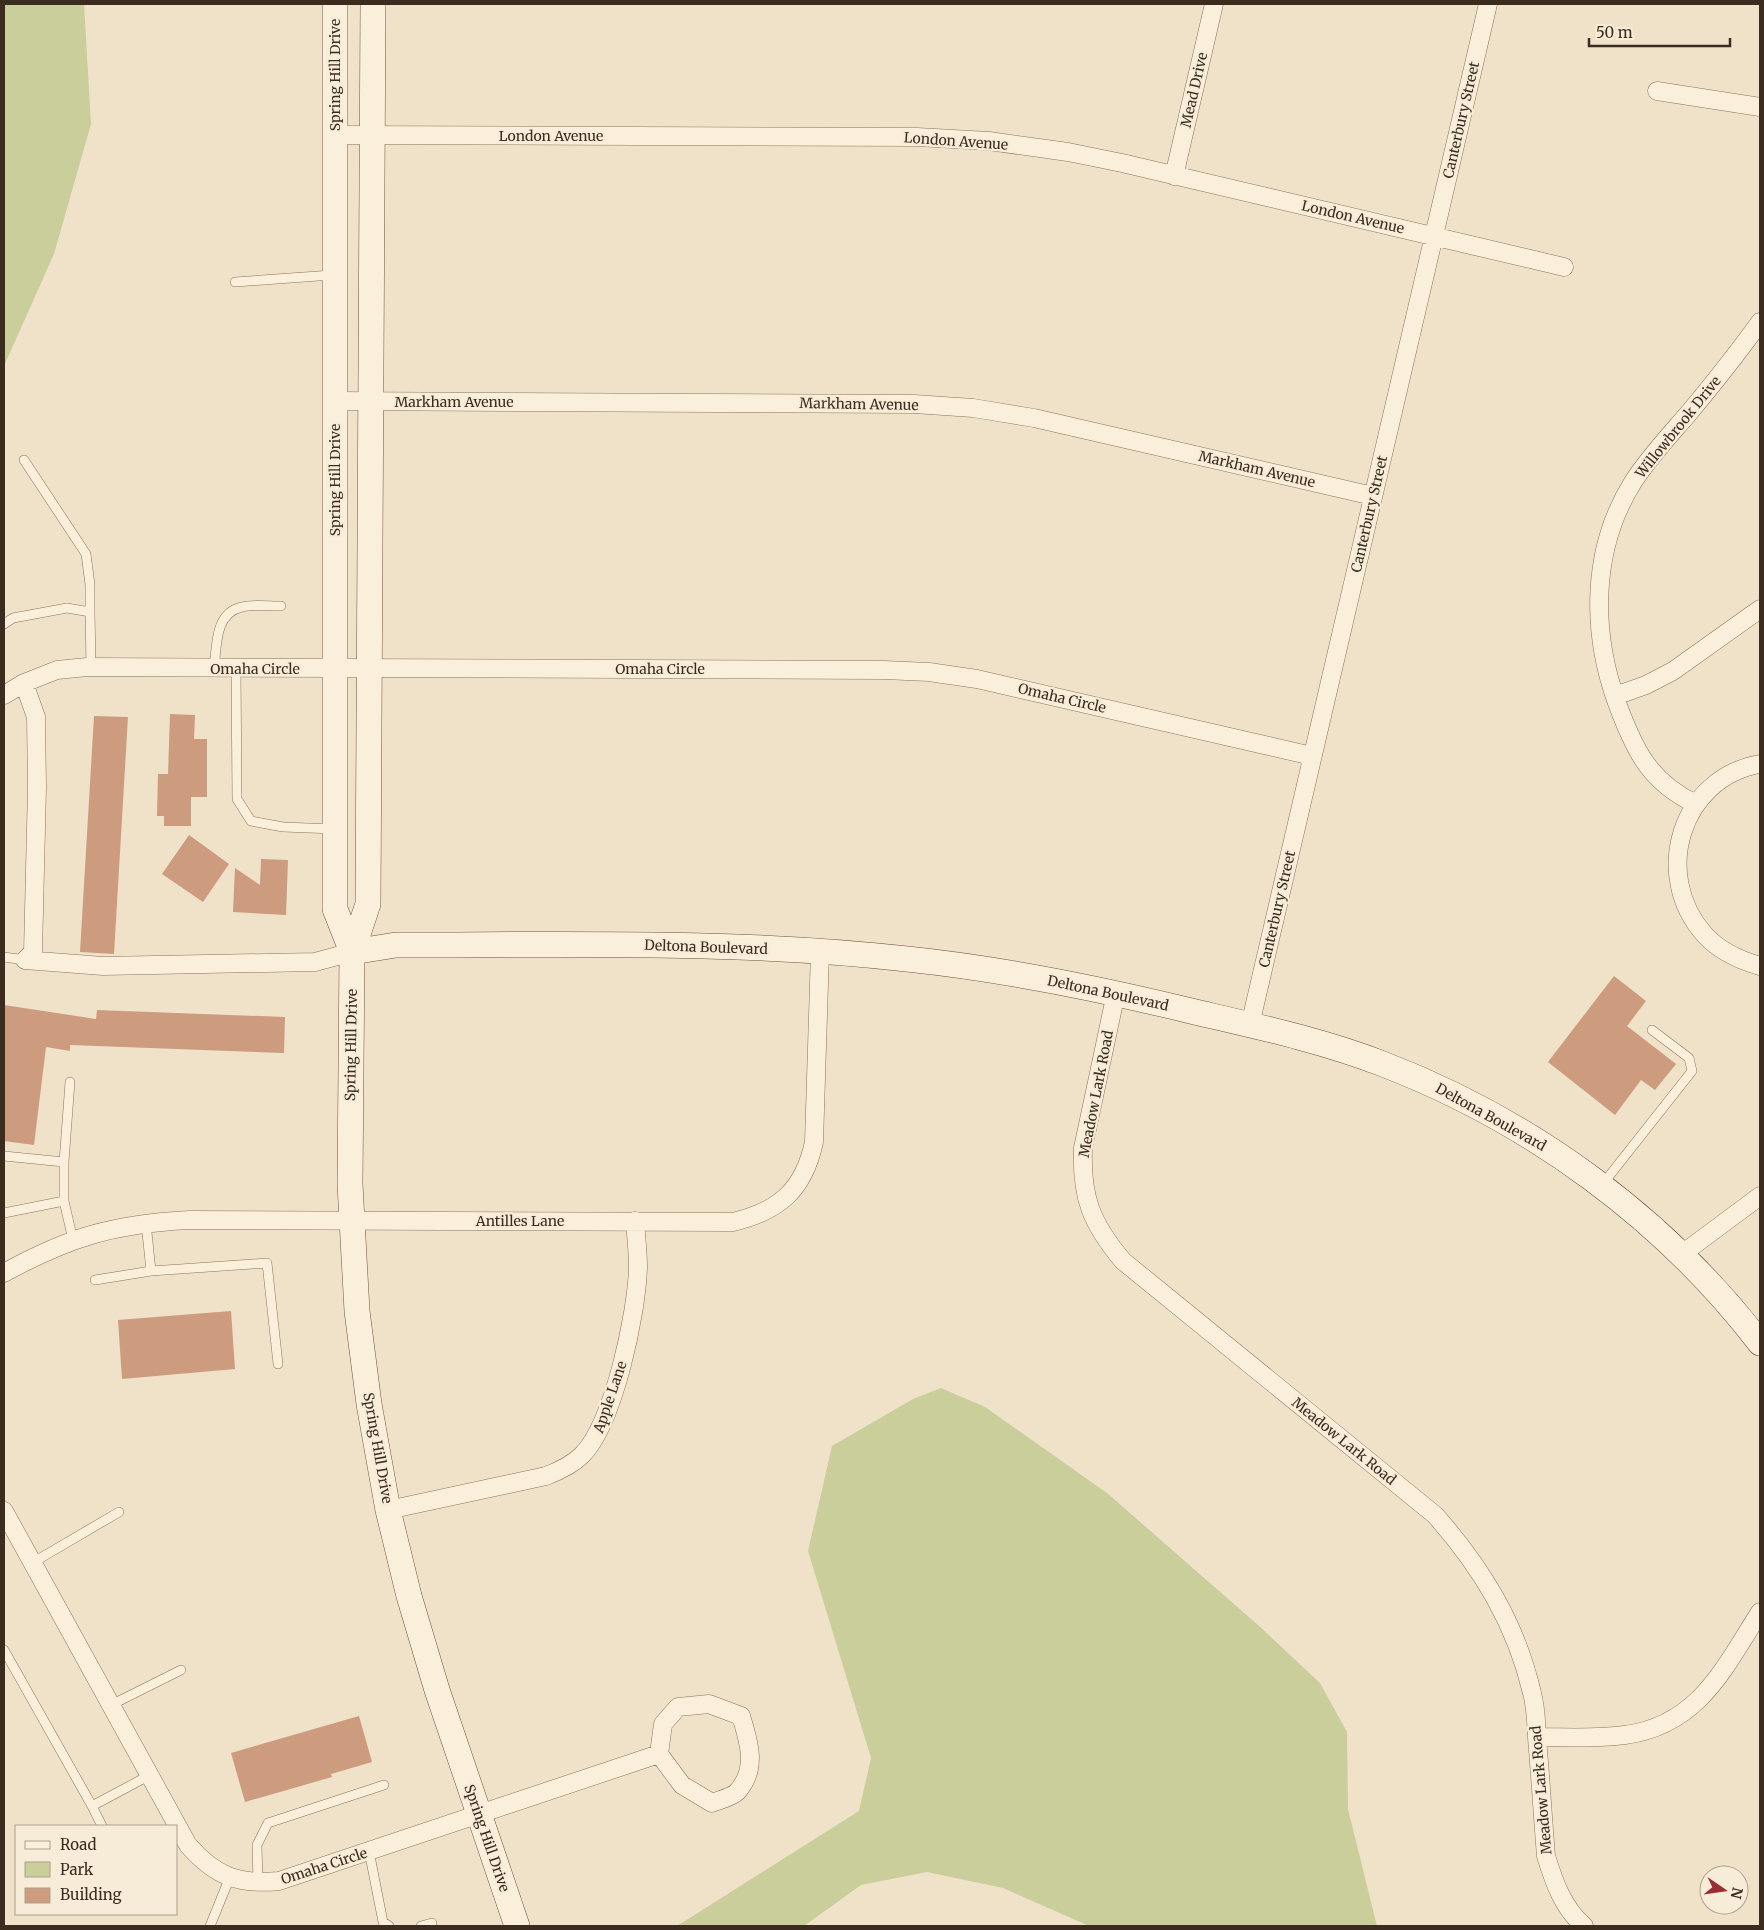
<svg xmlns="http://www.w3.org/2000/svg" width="1764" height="1930" font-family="Merriweather,serif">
<rect width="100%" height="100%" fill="#efe2c8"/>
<path fill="#cace9b" d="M4,4H84L91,124L54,254L4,366Z
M941,1388L985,1407L1107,1493L1258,1625L1320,1683L1347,1732L1348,1809L1377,1926H1089L1003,1888L927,1872L861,1885L804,1926H677L859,1811L871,1758L808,1551L832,1446L913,1399Z"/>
<path fill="#cd9b7e" d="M170,714L195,715L194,739H207V797H191V826H164V816H157L158,774H168Z
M94,716L128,717L114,954L80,952Z
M189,835L229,864L203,902L162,874Z
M261,859L288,860L286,915L233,912L235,868L260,885Z
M1614,976L1646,1001L1627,1026L1676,1064L1655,1090L1641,1080L1615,1115L1548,1062Z
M4,1005L96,1019L97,1010L285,1017L284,1053L70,1045V1051L46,1047L34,1145L4,1141Z
M231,1311L235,1369L122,1379L118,1320Z
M359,1716L372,1762L331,1774L332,1777L245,1802L231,1753Z"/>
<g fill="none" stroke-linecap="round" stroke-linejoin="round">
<g stroke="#8b735c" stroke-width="10">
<path id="lane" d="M235,282L332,275
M24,460L86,554L90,585V612
M4,624L13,618L67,608L90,612L91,667
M214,669C217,647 214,613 242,607C254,604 268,606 281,606
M236,669L237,799L251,821L283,827L334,829
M4,957L25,960
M70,1082L64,1162V1201L73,1240
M4,1156L64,1162
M1602,1185L1692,1071L1689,1058L1652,1030
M4,1213L64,1201
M151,1271L267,1263L278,1364
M95,1280L151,1271L146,1223
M32,1563L119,1512
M4,1650L92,1806L150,1775
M111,1705L181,1670
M92,1806L102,1826
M369,1851L383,1922L389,1926
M258,1883L257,1845L268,1823L384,1785
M210,1926L230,1877
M421,1926L432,1923"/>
</g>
<g stroke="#8b735c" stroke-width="19">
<path id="street" d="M1657,91L1760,107
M335,135L917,137L989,141L1068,152L1122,163L1564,267
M1174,176L1214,4
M335,401L914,404L973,408L1034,418L1373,496
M24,683L36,717L37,787L33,952L25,960
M4,695L24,683L57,670L87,667L884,670L929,672L977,679L1312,756
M1615,696L1646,685L1673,671L1760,609
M1760,764C1680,778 1652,875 1704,934C1719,951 1739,960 1760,966
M1696,804C1649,782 1634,749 1617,703C1591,631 1591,549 1633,482C1649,457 1669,436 1688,414C1713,384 1737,354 1760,322
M25,960L103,966L315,962L352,952
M1116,993L1083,1148C1081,1197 1091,1223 1123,1261L1435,1515C1482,1568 1516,1624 1532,1693C1537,1711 1536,1731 1538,1750C1541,1785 1543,1820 1546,1856C1554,1882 1563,1908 1584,1926
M1250,1025L1488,4
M1682,1254L1760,1196
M4,1273C69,1237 114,1224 189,1220L733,1222C780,1211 804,1189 814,1142L820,952
M388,1510L546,1476C559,1471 572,1465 582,1455C614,1423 637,1312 638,1267C638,1252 636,1236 635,1221
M4,1511L188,1845C215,1876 238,1885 279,1881L659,1754
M709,1704L741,1716C749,1742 758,1769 737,1792C732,1797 719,1800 712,1803L682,1785L659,1754L663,1724L678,1707Z
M1537,1737C1566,1737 1596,1739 1625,1735C1699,1725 1724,1668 1760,1612"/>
</g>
<g stroke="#6d553f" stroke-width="26">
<path id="secondary" d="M335,4V909L352,952
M373,4L368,904L352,952L350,1184L357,1311L369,1404L388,1510L409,1596L437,1690L517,1926
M352,952L396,945C566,945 737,940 907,959C1003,969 1097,988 1191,1011C1255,1026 1321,1040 1383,1064C1531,1121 1664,1218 1760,1343"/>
</g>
<use href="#lane" stroke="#f9efdb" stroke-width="9"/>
<use href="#street" stroke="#f9efdb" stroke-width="18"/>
<use href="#secondary" stroke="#f9efdb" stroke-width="25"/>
</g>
<g text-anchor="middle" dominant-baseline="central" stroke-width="4.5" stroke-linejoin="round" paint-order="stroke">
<g font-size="14" fill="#3c2c20" stroke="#f6ecd7">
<text transform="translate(335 75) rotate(-90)">Spring Hill Drive</text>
<text transform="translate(1194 90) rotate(-77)">Mead Drive</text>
<text transform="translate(1461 120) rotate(-77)">Canterbury Street</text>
<text x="551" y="136">London Avenue</text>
<text transform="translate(956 141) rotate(4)">London Avenue</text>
<text transform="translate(1353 217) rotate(13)">London Avenue</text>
<text x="454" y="402">Markham Avenue</text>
<text transform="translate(859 404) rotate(1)">Markham Avenue</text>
<text transform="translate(1678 427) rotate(-51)">Willowbrook Drive</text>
<text transform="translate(1257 469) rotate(13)">Markham Avenue</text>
<text transform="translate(335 480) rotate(-90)">Spring Hill Drive</text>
<text transform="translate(1369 514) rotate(-77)">Canterbury Street</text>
<text x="255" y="669">Omaha Circle</text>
<text x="660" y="669">Omaha Circle</text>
<text transform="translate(1062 698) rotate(13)">Omaha Circle</text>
<text transform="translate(1277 909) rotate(-77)">Canterbury Street</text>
<text transform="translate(706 947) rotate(2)">Deltona Boulevard</text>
<text transform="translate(1108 993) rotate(12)">Deltona Boulevard</text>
<text transform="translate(351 1045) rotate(-89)">Spring Hill Drive</text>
<text transform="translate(1096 1094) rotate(-79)">Meadow Lark Road</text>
<text transform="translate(1491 1117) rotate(29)">Deltona Boulevard</text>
<text x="520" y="1221">Antilles Lane</text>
<text transform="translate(610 1397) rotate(-71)">Apple Lane</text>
<text transform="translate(1344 1441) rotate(39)">Meadow Lark Road</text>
<text transform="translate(378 1448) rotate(80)">Spring Hill Drive</text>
<text transform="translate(1541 1790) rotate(-95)">Meadow Lark Road</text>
<text transform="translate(487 1838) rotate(71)">Spring Hill Drive</text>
<text transform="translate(324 1866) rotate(-18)">Omaha Circle</text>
</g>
</g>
<rect width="1764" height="1930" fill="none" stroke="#3c2c20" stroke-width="10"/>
<rect x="15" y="1825" width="162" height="90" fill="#f6ecd7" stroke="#ac9f8e"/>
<rect x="25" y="1841" width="25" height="8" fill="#f9efdb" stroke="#ac9f8e"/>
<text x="60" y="1850" font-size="15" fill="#3c2c20">Road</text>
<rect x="25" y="1862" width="25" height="15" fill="#cace9b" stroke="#ac9f8e"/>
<text x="60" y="1875" font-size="15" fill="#3c2c20">Park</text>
<rect x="25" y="1888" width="25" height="15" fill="#cd9b7e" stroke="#ac9f8e"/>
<text x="60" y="1900" font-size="15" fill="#3c2c20">Building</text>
<g transform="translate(1724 1890) rotate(103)"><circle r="24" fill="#f6ecd7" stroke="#ac9f8e"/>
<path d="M0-4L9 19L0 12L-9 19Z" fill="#9b2c31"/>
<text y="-8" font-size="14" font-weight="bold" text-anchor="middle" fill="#3c2c20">N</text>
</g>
<path d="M1589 38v8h141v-8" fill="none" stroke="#3c2c20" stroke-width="2.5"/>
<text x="1596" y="38" font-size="15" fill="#3c2c20" stroke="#f6ecd7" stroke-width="4" paint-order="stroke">50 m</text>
</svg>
